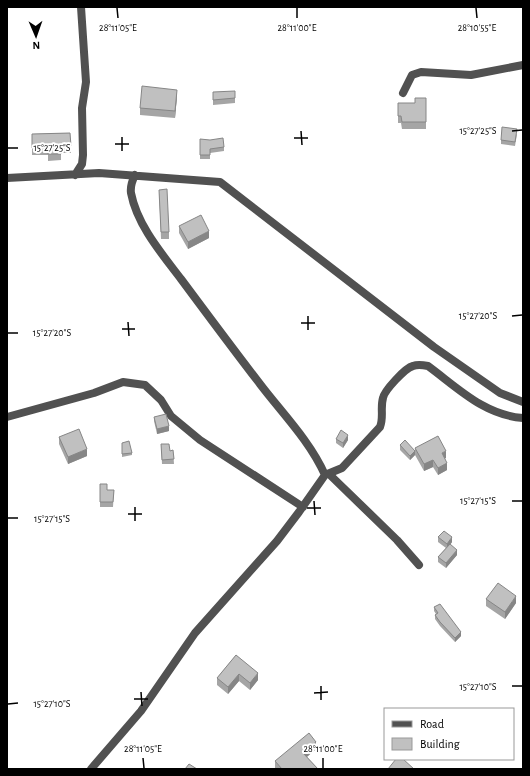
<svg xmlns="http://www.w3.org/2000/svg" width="530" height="776" font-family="'Alegreya Sans',sans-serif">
<rect width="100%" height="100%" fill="#fff"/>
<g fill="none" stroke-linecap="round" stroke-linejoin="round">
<path stroke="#515151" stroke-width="8" d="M403,93L412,75L421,72L471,75L523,65
M75,175L82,164L83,155L82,108L86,82L81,7
M135,175C132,181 130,186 131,193C137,225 162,254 181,279C207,314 233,349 260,384C282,413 310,441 325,475
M7,178L99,173L220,182L434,347L500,393L523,402
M7,417L94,393L123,382L145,385L161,400L171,416L200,440L303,507
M329,474L397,540L419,565
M91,769L141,711L195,633L277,541L299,512L325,475L342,468L380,427C384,417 380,408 383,398C384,391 405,368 413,366C418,364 423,365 428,366C458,388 484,415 523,418"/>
</g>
<path fill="#a5a5a5" d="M213,92L235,98V103L213,105Z
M177,96L175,118L140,115V108Z
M426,98V129H402L401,123H398V103H415Z
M70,133L71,153H61V160L48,161V155H32V134Z
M517,134L515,146L501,144V140Z
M200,139L224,147V151L210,153V159H200Z
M159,190L169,232V239H161Z
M179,226L209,238L188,249L179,233Z
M154,417L169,431L157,434L154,421Z
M59,437L87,456L68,464L59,444Z
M336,439L348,440L343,448L336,443Z
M122,443L132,453V455L122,457Z
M161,444L170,451L173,450L174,464H162Z
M400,445L415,455L410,460L400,450Z
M415,448L446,458H445L447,470L438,475L433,467L424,471L415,455Z
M100,484L107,490H114L113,507H100Z
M438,537L452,542L450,545L457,555L446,568L438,562V557L446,548L438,542Z
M486,599L516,603L505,619L486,606Z
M434,607L461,636L455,642L440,626L435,619V615L436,614L434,611Z
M236,655L258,680L250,690L239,681L228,694L217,685V678Z
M316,749L307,757L318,769H276L275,768V761Z"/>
<path fill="#868686" d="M177,90V96L175,118V111Z
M209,231V238L188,249V242Z
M169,426V431L157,434V429Z
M348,435V440L343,448V443Z
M87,449V456L68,464V457Z
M415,451V455L410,460V456Z
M446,451V458L442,460V453Z
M433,460V467L424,471V464Z
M447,463V470L438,475V468Z
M452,537V542L447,549V544Z
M457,550V555L446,568V563Z
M516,596V603L505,619V612Z
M461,632V636L455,642V638Z
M258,673V680L250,690V683Z
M239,674V681L228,694V687Z
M316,742V749L303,760V753Z"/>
<path fill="#c0c0c0" stroke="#868686" d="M142,86L177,90L175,111L140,108Z
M235,91V98L213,100V92Z
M415,98H426V122H402L401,116H398V103H415Z
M502,127L517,129L515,142L501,140Z
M70,133L71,146H61V154H48V148H32V134Z
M223,138L224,147L210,149V155H200V139L210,140Z
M167,189L169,232H161L159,190Z
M201,215L209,231L188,242L179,226Z
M166,414L169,426L157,429L154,417Z
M79,429L87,449L68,457L59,437Z
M341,430L348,435L343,443L336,439Z
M438,436L446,451L442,453L447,463L438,468L433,460L424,464L415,448Z
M405,440L415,451L410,456L400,445Z
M129,441L132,453L122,454V443Z
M161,444H169L170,451L173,450L174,459L162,460Z
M100,484H107V490H114L113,502H100Z
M444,531L452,537L447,544L438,537Z
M450,544L457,550L446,563L438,557Z
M498,583L516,596L505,612L486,599Z
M440,604L461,632L455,638L440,622L435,615L438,613L434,607Z
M236,655L258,673L250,683L239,674L228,687L217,678Z
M309,733L316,742L303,753L318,769H282L275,761Z
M396,759H403L414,769H388Z
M189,764L197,769H185Z"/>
<path fill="none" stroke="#000" stroke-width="1.5" d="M117,8L118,18M297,8V18M476,8L477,18M301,131L302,145M512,131L522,130M122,137V151M294,138H308M115,144H129M8,148H18M308,316V330M512,316L522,315M128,322L129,336M301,323H315M122,329H135M8,333H18M314,501L315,515M512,501H522M135,507V521M307,508H321M128,514H142M8,518H18M321,686V700M512,686H522M141,692L142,706M314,693L328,692M134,699H148M8,704L18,703M143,758L144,768M323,758V768"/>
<g font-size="10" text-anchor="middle" fill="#000" stroke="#fff" stroke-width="4" stroke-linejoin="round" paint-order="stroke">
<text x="118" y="31">28°11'05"E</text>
<text x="297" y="31">28°11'00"E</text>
<text x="477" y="31">28°10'55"E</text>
<text x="478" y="134">15°27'25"S</text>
<text x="52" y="151">15°27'25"S</text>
<text x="478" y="319">15°27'20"S</text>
<text x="52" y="336">15°27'20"S</text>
<text x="478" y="504">15°27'15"S</text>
<text x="52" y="522">15°27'15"S</text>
<text x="478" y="690">15°27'10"S</text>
<text x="52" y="707">15°27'10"S</text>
<text x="143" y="752">28°11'05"E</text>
<text x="323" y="752">28°11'00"E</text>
</g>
<rect width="530" height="776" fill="none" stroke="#000000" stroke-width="16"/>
<rect x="384" y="708" width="130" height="52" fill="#ffffff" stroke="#999999"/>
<rect x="392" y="721" width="20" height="6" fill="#515151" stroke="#999999"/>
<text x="420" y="728" font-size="12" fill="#000000">Road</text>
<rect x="392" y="738" width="20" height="12" fill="#c0c0c0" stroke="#999999"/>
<text x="420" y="748" font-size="12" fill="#000000">Building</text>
<g transform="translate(36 36) rotate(178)" stroke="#ffffff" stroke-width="3" paint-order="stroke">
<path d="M0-3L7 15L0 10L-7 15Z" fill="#000000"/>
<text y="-6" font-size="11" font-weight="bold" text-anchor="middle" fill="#000000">N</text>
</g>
</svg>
